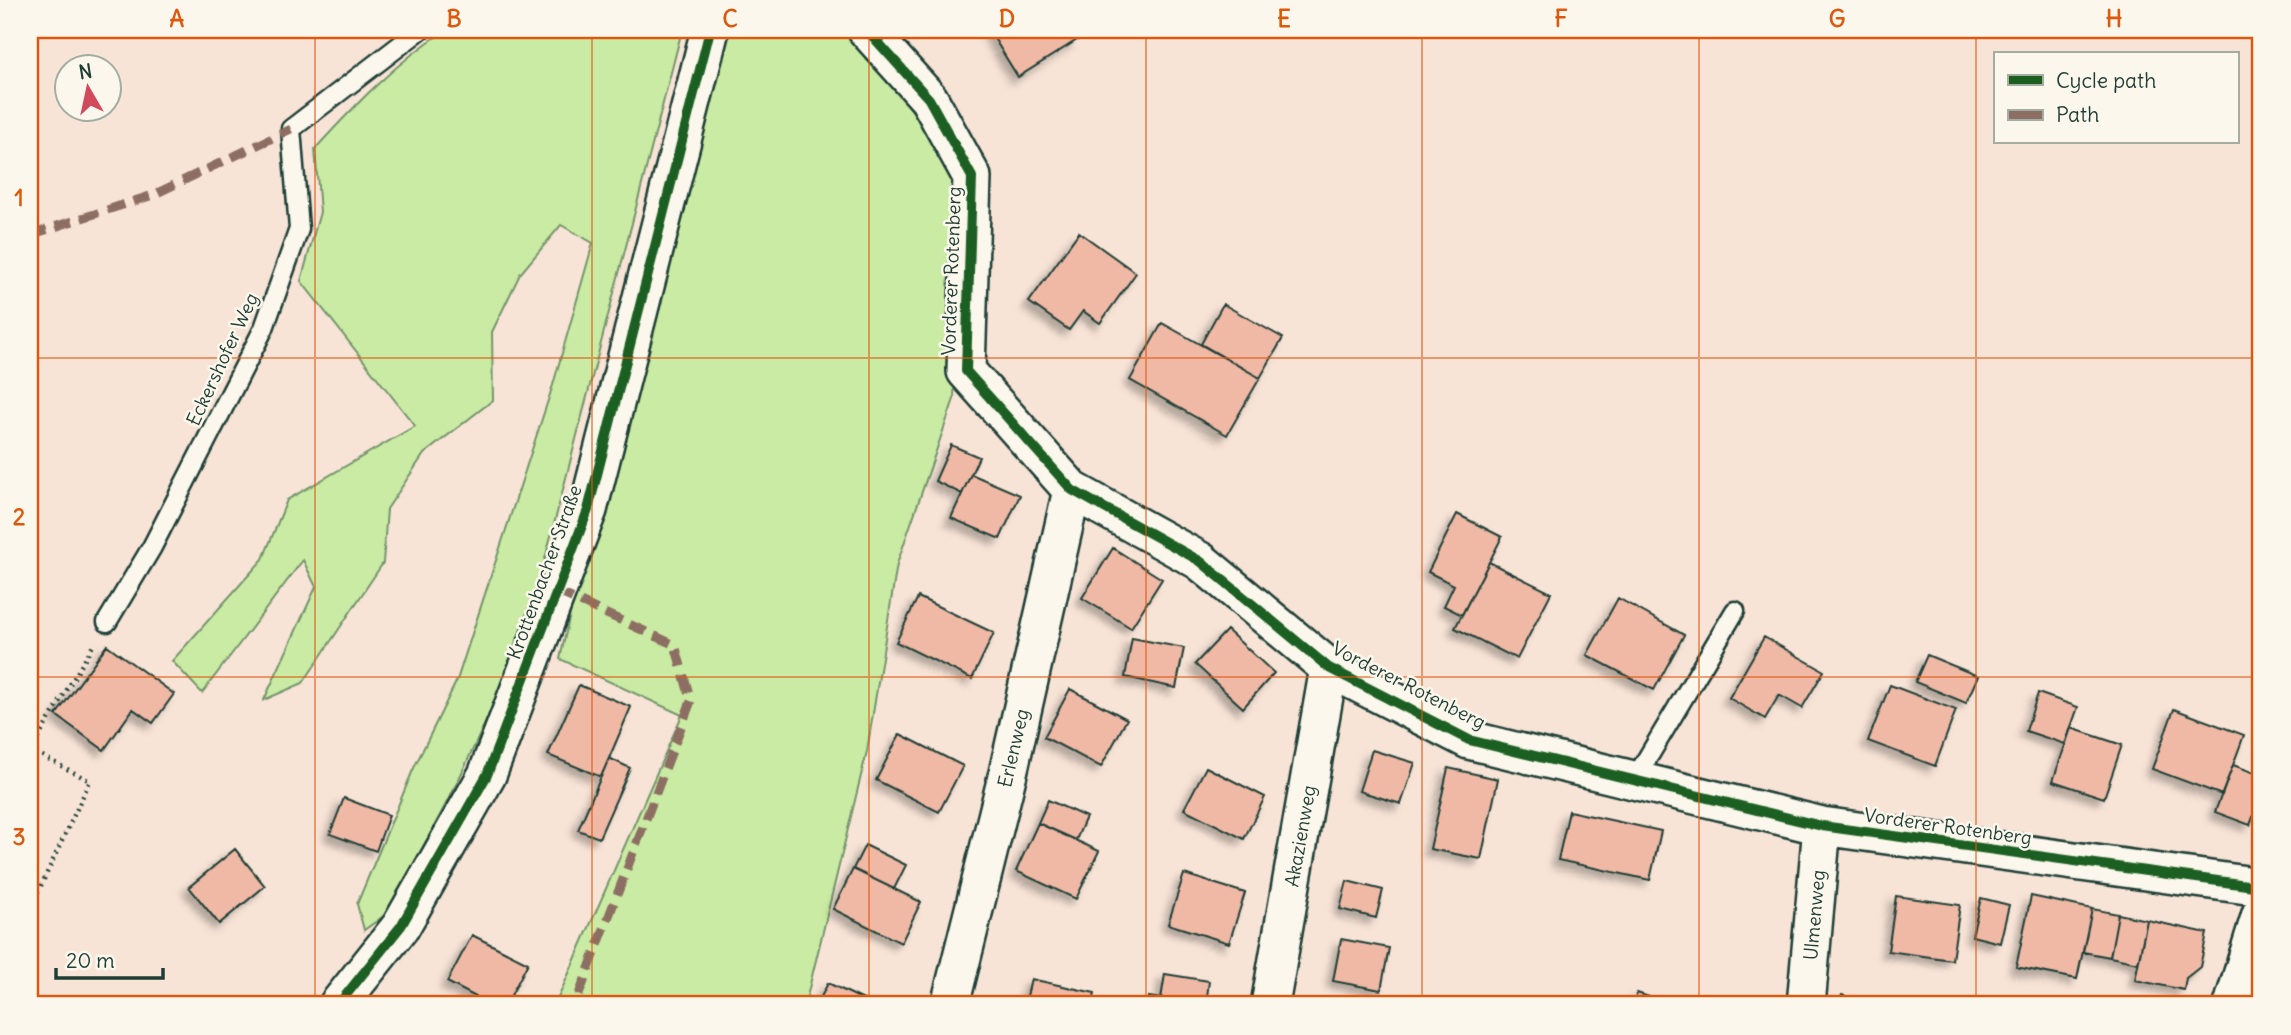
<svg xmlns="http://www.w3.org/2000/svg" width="2291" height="1035" font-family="Delius,sans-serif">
<defs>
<filter id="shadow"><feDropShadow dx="-6" dy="6" stdDeviation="3.5" flood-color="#0004"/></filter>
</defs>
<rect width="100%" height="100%" fill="#f8e4d7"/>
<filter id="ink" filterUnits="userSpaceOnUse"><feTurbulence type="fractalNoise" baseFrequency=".0143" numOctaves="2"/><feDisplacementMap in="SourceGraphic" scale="14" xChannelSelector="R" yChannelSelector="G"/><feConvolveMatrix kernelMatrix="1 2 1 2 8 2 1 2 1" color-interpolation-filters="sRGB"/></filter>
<g filter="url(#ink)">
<path fill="#caeba3" stroke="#74946c" stroke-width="2" d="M446,30H682L524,640L457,783L388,913L364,930L357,904L413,770L457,680L553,385L593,243L561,225L520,274L492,332L493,400L424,454L387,509L383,563L303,683L264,700L316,587L303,560L202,693L172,661L263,559L287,500L415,426L301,281L320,212L315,149C355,105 396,62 446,30Z
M699,30H854L961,179L954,399L897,564L867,751L805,1005H555L682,715L560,659Z"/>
<path fill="#f0b9a6" stroke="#1f3d34" stroke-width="2" filter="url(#shadow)" d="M989,30H1070L1077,40L1018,77Z
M1079,232L1136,273L1100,323L1083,311L1069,330L1029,302Z
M1223,304L1283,338L1260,378L1201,344Z
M1162,323L1260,378L1227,435L1130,380Z
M951,445L979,457L962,494L935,481Z
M971,474L1020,495L1000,539L951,518Z
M1457,514L1502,537L1462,615L1444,606L1454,585L1428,572Z
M1113,548L1162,579L1131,628L1082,598Z
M1489,562L1551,593L1517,659L1455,628Z
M918,597L994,633L972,679L896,642Z
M1618,598L1684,635L1654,690L1587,655Z
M1227,630L1274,673L1243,708L1195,664Z
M1764,637L1824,671L1802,708L1779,695L1765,719L1729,698Z
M1132,638L1184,648L1176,688L1125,677Z
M107,645L174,694L153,723L133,709L104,750L56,715Z
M1927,655L1978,676L1966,703L1915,682Z
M579,685L631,707L601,777L548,755Z
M1890,685L1956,710L1935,766L1868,741Z
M1070,689L1127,719L1101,767L1044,737Z
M2038,693L2078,707L2065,744L2026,731Z
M2174,709L2244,735L2222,795L2152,769Z
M2071,728L2122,745L2104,798L2053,781Z
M900,734L963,766L939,812L876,780Z
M1372,750L1415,763L1401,804L1359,791Z
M609,758L630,768L599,838L578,830Z
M2233,765L2261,775V795L2250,825L2215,812Z
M1206,767L1265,797L1244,839L1184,809Z
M1448,768L1498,779L1481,859L1430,849Z
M344,798L389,815L376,851L330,834Z
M1048,800L1086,817L1076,840L1038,823Z
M1569,811L1661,831L1650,880L1558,860Z
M1038,823L1099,851L1076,899L1016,871Z
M865,845L906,865L894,889L853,869Z
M235,849L265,886L219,924L189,887Z
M853,869L921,902L901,943L833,909Z
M1184,874L1245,893L1229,943L1168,924Z
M1347,881L1383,890L1376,918L1340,909Z
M1896,896L1960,905L1952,960L1888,951Z
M2031,896L2092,909L2077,979L2016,967Z
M1981,898L2009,905L2000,943L1972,936Z
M2092,909L2118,914L2110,957L2083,952Z
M2118,914L2147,920L2138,963L2110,957Z
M2147,920L2207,933L2200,967L2186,978L2184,990L2135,980Z
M472,935L528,963L506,1005H491L447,982Z
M1341,939L1389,948L1381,990L1333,981Z
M1165,974L1209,981L1206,1005L1161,999Z
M1031,979L1095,993L1093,1005H1025Z
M828,983L872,1004L823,1005L818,1003Z
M1637,993L1673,1005H1633Z
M1842,995L1867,1005H1837Z
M1149,997L1161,999L1204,1005H1148Z"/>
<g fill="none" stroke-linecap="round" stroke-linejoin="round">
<g stroke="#1f3d34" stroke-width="23">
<path id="lane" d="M107,622L152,547L264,328L299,229L291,129L420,30
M1635,779L1735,611"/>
</g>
<g stroke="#1f3d34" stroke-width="42">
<path id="street" d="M867,30L929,99L972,177L966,371L1072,490L1200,561L1329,668L1469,740L1822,826L2261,887
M338,1005L401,926L487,775L588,510L710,30
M950,1005L1008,773L1072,490
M1270,1005L1329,668
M1806,1005L1822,826
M2233,1005L2261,914"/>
</g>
<path stroke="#1f3d34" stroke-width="4.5" stroke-dasharray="2 5" stroke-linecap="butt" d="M30,904L39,890L90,781L31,750L94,644"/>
<use href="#lane" stroke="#fbf7ec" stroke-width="18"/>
<use href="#street" stroke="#fbf7ec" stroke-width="37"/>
<path stroke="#8d6e63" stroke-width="9" stroke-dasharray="18 9" stroke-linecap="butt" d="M30,235L153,195L291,129
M556,591L675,645L691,701L575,1005"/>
<g stroke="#fbf7ec" stroke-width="15">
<path id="cycleway" d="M867,30L929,99L972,177L966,371L1072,490L1200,561L1329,668L1469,740L1822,826L2261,887
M338,1005L401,926L487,775L588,510L710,30"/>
</g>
<use href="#cycleway" stroke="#1b5e20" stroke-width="10"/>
</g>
</g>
<path fill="none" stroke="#de580e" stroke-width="2" stroke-opacity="0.55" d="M315,30V1005M592,30V1005M869,30V1005M1146,30V1005M1422,30V1005M1699,30V1005M1976,30V1005M30,358H2261M30,677H2261"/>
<g text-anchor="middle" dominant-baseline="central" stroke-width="5" stroke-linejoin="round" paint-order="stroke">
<g font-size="19" fill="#1f3d34" stroke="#fbf7ec">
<text transform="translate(951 271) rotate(-88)">Vorderer Rotenberg</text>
<text transform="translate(222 359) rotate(-65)">Eckershofer Weg</text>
<text transform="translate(544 572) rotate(-70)">Krottenbacher Straße</text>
<text transform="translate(1409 685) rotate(27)">Vorderer Rotenberg</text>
<text transform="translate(1013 748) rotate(-77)">Erlenweg</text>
<text transform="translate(1948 826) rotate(8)">Vorderer Rotenberg</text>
<text transform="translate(1300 836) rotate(-80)">Akazienweg</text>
<text transform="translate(1814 915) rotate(-85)">Ulmenweg</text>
</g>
</g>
<rect width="2291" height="1035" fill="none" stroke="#fbf7ec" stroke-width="77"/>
<rect x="1994" y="52" width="245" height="91" fill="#fbf7ec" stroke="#a3ada2" stroke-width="2"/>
<rect x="2008" y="75" width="35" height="10" fill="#1b5e20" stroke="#a3ada2" stroke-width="2"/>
<text x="2056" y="88" font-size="21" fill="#1f3d34">Cycle path</text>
<rect x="2008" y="110" width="35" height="10" fill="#8d6e63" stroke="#a3ada2" stroke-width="2"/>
<text x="2056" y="122" font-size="21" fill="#1f3d34">Path</text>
<g transform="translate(88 88) rotate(351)"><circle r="33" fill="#fbf7ec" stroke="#a3ada2" stroke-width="2"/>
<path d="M0-5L12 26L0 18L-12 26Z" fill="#d1495b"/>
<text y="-10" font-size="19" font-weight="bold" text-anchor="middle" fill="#1f3d34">N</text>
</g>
<path d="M56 968v10h107v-10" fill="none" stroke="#1f3d34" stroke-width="3.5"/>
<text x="66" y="968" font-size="21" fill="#1f3d34" stroke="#fbf7ec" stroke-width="5" paint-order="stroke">20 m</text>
<rect x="38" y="38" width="2214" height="958" fill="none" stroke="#de580e" stroke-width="2.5"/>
<g font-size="23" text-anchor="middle" font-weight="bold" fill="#de580e">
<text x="177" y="27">A</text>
<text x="454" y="27">B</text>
<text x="730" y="27">C</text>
<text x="1007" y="27">D</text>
<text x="1284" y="27">E</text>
<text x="1561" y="27">F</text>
<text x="1837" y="27">G</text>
<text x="2114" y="27">H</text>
<text x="19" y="206">1</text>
<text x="19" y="525">2</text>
<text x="19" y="845">3</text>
</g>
</svg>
